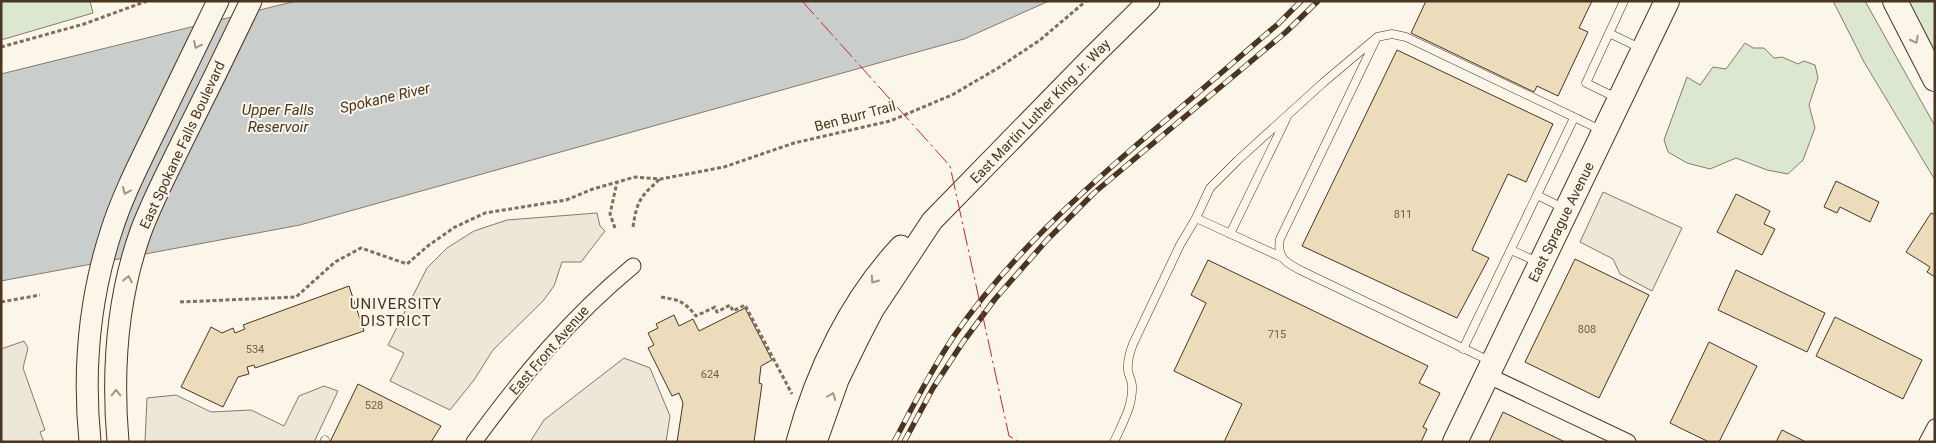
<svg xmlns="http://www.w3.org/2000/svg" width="1936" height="443" font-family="Roboto,sans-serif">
<rect width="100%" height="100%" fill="#fbf6e9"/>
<path fill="#dce7d0" stroke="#887966" d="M1,1H90L93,13L1,40Z
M1833,1H1865L1935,126V180L1864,62Z
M1905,1H1935V57Z
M1745,43L1753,48H1764L1774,58L1782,57L1798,64L1804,61L1815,65L1818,78L1809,105L1815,128L1803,160L1788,174L1767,170L1736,158L1710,169L1687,163L1668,152L1664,140L1687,77L1700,85L1713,67L1726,69Z"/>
<path fill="#ede7d9" stroke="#887966" d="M1603,192L1682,228L1652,291L1620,274L1613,259L1580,242Z
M597,213L600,226L605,231L581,262H562L554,286L543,301L493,350L474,380L450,410L390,381L404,353L388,345L427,268L447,248L474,231L507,220Z
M24,341L28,348L23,368L45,430L40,432L44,442H1V349Z
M624,358L650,368L670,416L666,442H530L544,420Z
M324,386L338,391L314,442H145L147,398L176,395L211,412L251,410L284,426L299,396Z"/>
<path fill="#c9cecd" stroke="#887966" d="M296,1H1049L964,39L300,225L1,281V74Z"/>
<path fill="#ecdcbc" stroke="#4a3520" d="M1426,1H1592L1579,28L1588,32L1558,96L1537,86L1534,92L1411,33Z
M1397,50L1553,124L1526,182L1508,174L1472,250L1489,258L1457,318L1302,246Z
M1836,181L1879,202L1870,222L1840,207L1837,213L1824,207Z
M1736,194L1770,211L1764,224L1775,229L1762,255L1717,232Z
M1931,213L1935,215V277L1927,272L1930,267L1906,252Z
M1575,259L1649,295L1599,398L1525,362Z
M1208,260L1428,366L1419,383L1440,393L1423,427L1427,429L1421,442H1224L1242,404L1174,371L1206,303L1191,295Z
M1736,270L1825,313L1807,352L1718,310Z
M349,286L364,331L255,368L254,365L247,367L249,374L238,377L223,407L181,387L211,327L222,333L233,328L235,333L245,329L243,325Z
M745,308L772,360L761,366L759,383L762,384L754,442H677L683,403L679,393L672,396L648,348L654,345L648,333L658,328L656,324L674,315L679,326L693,319L699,331Z
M1835,317L1922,360L1903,399L1816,356Z
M1709,342L1757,366L1719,442H1709L1670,423Z
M358,384L441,426L431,442H330Z
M1503,412L1565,442H1489Z
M1782,430L1806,442H1776Z"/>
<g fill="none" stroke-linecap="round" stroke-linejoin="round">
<g stroke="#4a3520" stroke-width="9">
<path id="lane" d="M1609,33L1642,49
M1617,98L1586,83L1624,1
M1537,195L1563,208
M1196,218L1210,188L1238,160L1324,82L1375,39
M1230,234L1286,119
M1511,250L1540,263
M1463,349L1574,118
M1492,362L1304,272C1288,264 1276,259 1280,239L1377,37L1392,34L1406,37L1603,131
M324,442L325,440
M1114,442C1122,424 1133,406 1132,386C1132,381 1129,376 1128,371C1127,361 1129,354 1133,344L1180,245L1196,218L1281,257"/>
</g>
<g stroke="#4a3520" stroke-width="17">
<path id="street" d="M1487,375L1628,442
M474,442C522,376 570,318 633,266
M1927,442L1935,427"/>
</g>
<g stroke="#4a3520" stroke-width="23">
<path id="secondary" d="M90,442C83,371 89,300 111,232C122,197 139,164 155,131C176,88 197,44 218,1
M118,442C112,372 117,298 141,231C153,199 169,169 184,138C207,92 229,47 251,1
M797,442C816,371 851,299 901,246
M816,442L838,380L859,337L873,310L932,221L1094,55L1149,1"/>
</g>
<g stroke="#4a3520" stroke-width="26">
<path id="primary" d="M1895,1L1935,79
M1455,442L1667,1"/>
</g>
<path stroke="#7f6f5c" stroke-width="3" stroke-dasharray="4 2.5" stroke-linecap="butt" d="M1,47L84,24L147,1
M633,227C637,200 641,196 660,179
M615,228L610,214L617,182
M661,297C679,300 684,301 696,316L715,307L717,312L730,305L733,311L745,305L792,394
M1,302L40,295
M180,302L296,297L335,262L361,248L407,264L429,245L455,227L485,213L566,200L593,189L635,177L661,179L724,167L794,143L890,121L952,95L998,68L1040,40L1086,1"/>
<use href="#lane" stroke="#fbf6e9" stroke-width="8"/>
<use href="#street" stroke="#fbf6e9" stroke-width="15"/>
<use href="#secondary" stroke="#fbf6e9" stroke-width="21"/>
<use href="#primary" stroke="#fbf6e9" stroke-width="24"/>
<g stroke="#4a3520" stroke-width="5.5">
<path id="rail" d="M894,442C913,406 931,370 954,336C1009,257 1081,192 1154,130C1196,95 1237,59 1278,24L1301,1
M904,442L933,388L963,342L995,299L1047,240L1095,192L1286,32L1318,1"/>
</g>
<use href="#rail" stroke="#fbf6e9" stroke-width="4" stroke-dasharray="11" stroke-linecap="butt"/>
<path stroke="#c62828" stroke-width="1" stroke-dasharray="18 4 2.5 4" stroke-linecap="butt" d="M802,1L950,166L1009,436L1020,442"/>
</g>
<defs><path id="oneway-chevron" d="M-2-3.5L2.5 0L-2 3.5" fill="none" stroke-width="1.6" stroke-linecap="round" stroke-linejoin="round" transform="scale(1.25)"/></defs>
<g stroke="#a29684">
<use href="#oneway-chevron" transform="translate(1915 40) rotate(63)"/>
<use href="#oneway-chevron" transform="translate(197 45) rotate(116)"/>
<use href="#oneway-chevron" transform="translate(126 191) rotate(113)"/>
<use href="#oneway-chevron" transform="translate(128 279) rotate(-78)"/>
<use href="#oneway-chevron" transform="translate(874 280) rotate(125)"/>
<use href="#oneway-chevron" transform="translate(116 393) rotate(-90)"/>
<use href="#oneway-chevron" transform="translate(832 396) rotate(-69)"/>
</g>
<g text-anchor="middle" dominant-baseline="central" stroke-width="4" stroke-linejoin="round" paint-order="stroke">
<g font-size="11" fill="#725f47">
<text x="1403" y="214">811</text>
<text x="1587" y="329">808</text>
<text x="1277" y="334">715</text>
<text x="255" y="349">534</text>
<text x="710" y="374">624</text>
<text x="374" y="405">528</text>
</g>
<g font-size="14" fill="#4a3520" stroke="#fbf6e9">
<text transform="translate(1040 111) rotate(-46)">East Martin Luther King Jr. Way</text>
<text transform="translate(855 116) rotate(-15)">Ben Burr Trail</text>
<text transform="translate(182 145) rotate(-65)">East Spokane Falls Boulevard</text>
<text transform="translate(1561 222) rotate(-64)">East Sprague Avenue</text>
<text transform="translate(549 350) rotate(-49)">East Front Avenue</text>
</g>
<g font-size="15" font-style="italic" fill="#4a3520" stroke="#fbf6e9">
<text transform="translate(385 98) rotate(-13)">Spokane River</text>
<text x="278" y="110">Upper Falls<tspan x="278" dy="17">Reservoir</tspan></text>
</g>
<g font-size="15" letter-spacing="1" fill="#4a3520" stroke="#fbf6e9">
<text x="396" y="304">UNIVERSITY<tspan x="396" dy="17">DISTRICT</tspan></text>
</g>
</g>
<rect width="1936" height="443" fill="none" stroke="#4a3520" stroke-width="5"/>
</svg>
